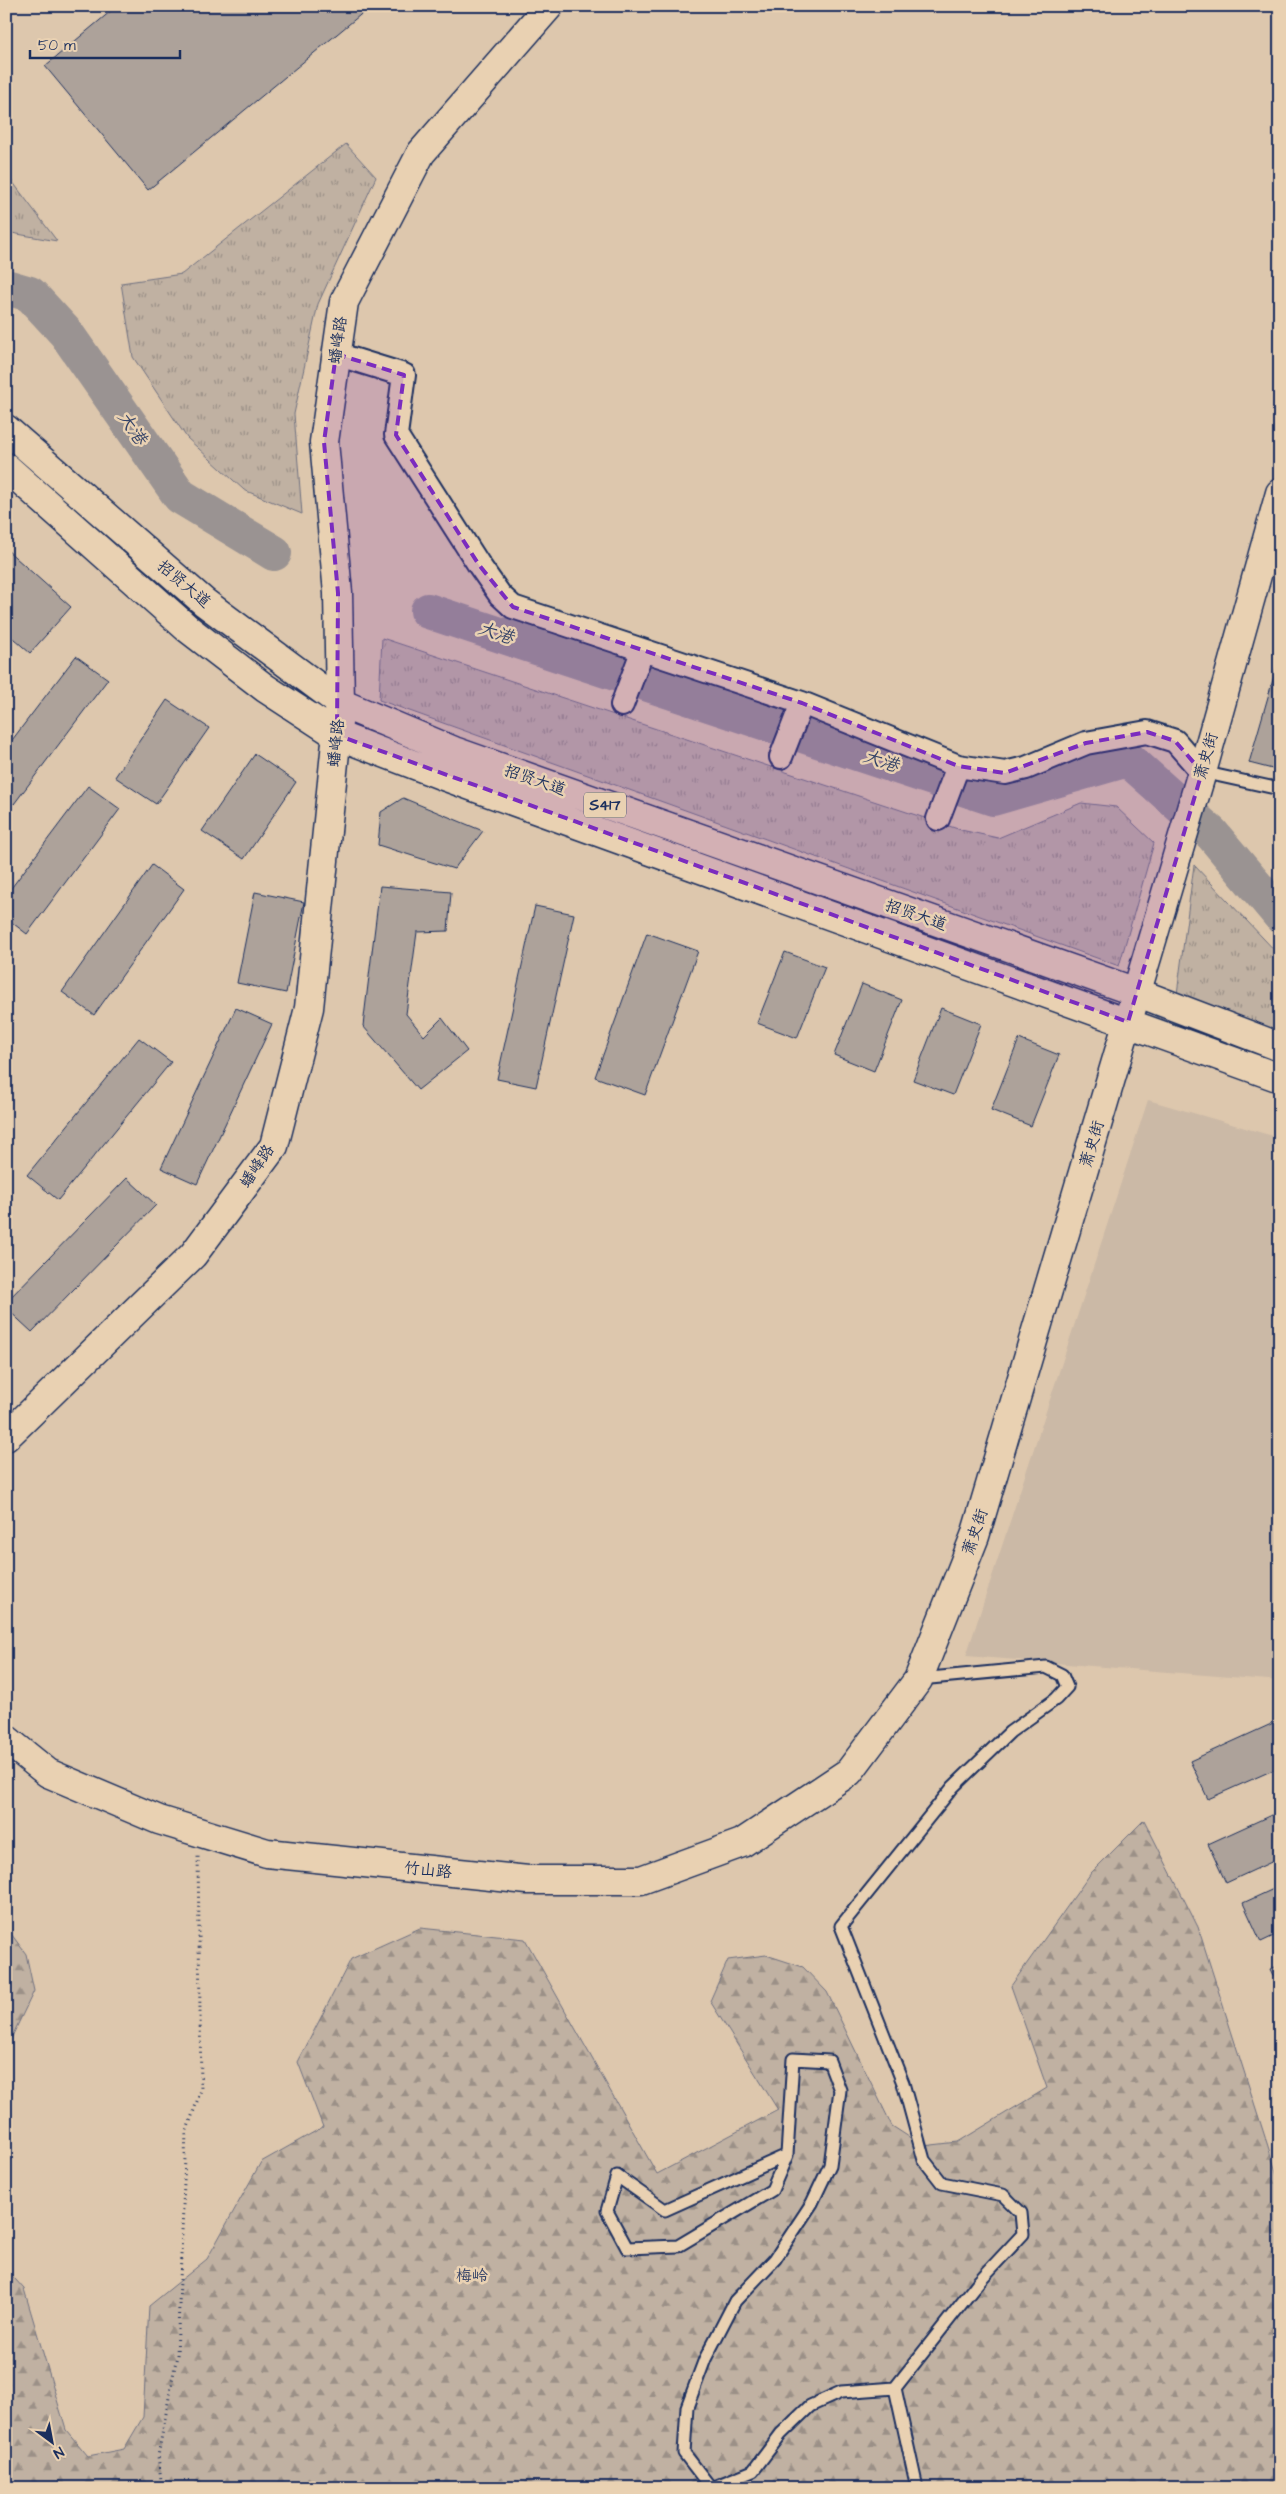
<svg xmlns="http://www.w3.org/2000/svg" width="1286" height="2494" font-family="'Architects Daughter','LXGW WenKai TC',sans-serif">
<defs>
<pattern id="forest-firs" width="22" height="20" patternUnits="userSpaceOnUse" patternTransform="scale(1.25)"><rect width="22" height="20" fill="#c0b1a2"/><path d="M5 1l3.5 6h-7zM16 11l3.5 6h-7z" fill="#9b9087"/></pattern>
<pattern id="park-tufts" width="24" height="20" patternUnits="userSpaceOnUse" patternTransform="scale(1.25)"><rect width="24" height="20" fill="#c0b1a2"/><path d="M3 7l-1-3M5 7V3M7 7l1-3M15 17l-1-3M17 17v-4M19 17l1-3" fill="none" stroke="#9b9087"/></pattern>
</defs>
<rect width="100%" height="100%" fill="#ddc7ad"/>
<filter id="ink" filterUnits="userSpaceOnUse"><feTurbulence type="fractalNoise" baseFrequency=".02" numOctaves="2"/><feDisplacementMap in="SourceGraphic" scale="10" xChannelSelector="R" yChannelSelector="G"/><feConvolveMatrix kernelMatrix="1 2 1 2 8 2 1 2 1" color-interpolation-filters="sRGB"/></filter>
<g filter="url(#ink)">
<path fill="#cbb9a6" d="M1148,1100L1280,1138V1681L966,1656Z"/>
<path fill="url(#forest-firs)" stroke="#6e7080" d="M1144,1820L1198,1927L1280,2184V2488H6V2269L24,2289L66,2430L88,2456L124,2449L143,2417L149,2306L207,2259L261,2162L323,2127L298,2062L351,1959L420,1928L525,1939L657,2174L778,2110L710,2001L728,1960L766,1955L803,1967L827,1992L892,2126L923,2146L958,2142L1047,2088L1011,1986L1091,1873Z
M6,1927L26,1954L34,1991L6,2049Z"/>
<path fill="url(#park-tufts)" stroke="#6e7080" d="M346,144L376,177L318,304L294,414L302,514L244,490L187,438L133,357L121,283L182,274Z
M6,173L57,241L6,232Z
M382,638L961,830L998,838L1081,803L1116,807L1154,843L1119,966L379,700Z
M1194,865L1280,956V1033L1177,994Z"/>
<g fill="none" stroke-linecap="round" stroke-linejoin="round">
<path stroke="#9a9392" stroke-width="36" d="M6,287L30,294L66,333L180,496L274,553
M428,611L993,798L1128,759L1212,834L1280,915"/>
</g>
<path fill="#ada29a" stroke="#1b2f5e" d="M117,6H371L148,190L45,66Z
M6,549L71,607L30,653L6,632Z
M1280,655V771L1249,763Z
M76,656L108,679L14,804L6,797V748Z
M167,700L209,728L156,804L115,777Z
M255,754L296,782L244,859L202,831Z
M88,786L120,809L27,934L6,918V895Z
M403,798L483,831L454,869L378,845L381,812Z
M152,865L184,889L94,1015L62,992Z
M380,886L451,892L448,931L417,932L406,1014L424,1036L442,1018L467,1051L418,1090L363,1026Z
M255,892L304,902L286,993L237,983Z
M535,906L574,914L536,1087L497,1079Z
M647,933L698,951L645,1095L595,1077Z
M785,952L825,967L797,1038L757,1023Z
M862,984L902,1000L874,1071L834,1055Z
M236,1008L272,1024L197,1184L161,1168Z
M941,1008L981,1024L953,1095L913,1080Z
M139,1038L171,1062L58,1200L27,1175Z
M1019,1039L1059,1055L1031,1126L991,1110Z
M127,1178L156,1205L32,1332L6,1308V1302Z
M1280,1720V1767L1208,1799L1190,1761Z
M1280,1811V1858L1226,1883L1208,1844Z
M1280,1886V1933L1261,1942L1243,1903Z
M1280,1965V1990L1270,1969Z"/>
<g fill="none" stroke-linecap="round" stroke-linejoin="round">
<g stroke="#1b2f5e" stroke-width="15">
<path id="service" d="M1202,772L1280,789
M711,2488L684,2453L687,2407L705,2359L735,2301L775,2259L812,2203L830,2165L840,2090L829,2061L793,2059L787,2155L772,2190L678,2246L627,2248L607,2211L617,2176L665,2210L787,2155
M711,2488L753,2471L781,2434L810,2406L841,2392L895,2388
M917,2488L895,2388L980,2280L1023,2234L1021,2213L1003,2195L942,2183L924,2160L903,2083L841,1926L953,1787L1010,1732L1056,1699L1067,1687L1062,1675L1046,1667L920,1679"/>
</g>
<g stroke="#1b2f5e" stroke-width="26">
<path id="minor" d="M336,354L404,375L396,435L479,565L500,595L513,607L802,703L958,766L1005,773L1026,768L1086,743L1147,732L1175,741L1202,772
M622,705L642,652
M781,757L802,703
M938,819L958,766"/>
</g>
<g stroke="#1b2f5e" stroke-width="31">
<path id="tertiary" d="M6,1437L193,1255L274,1146L309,1008L340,703L338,593L324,442L344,302L421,153L549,6
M6,1739L48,1773L159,1820L267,1853L528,1880H641L742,1843L849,1772L918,1680L975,1536L1202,772L1280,493"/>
</g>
<g stroke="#1b2f5e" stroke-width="31">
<path id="primary" d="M6,429L204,602L340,703L454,751L1136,992L1280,1047
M6,467L187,628L265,688L337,735L446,777L1280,1078"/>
</g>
<path stroke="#1b2f5e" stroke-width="3" stroke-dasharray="1 4" stroke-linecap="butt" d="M162,2488L158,2456L177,2355L186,2133L201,2090L198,1855"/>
<use href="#service" stroke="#e9d1b2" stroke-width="11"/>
<use href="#minor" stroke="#e9d1b2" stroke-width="22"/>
<use href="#tertiary" stroke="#e9d1b2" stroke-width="28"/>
<use href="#primary" stroke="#e9d1b2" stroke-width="28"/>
</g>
</g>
<path fill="#7b2cbf" fill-opacity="0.2" stroke="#7b2cbf" stroke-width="4" stroke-dasharray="10 6" stroke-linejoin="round" d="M336,354L404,375L396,435L479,565L513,607L802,703L958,766L1005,773L1086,743L1147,732L1175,741L1202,772L1128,1022L337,735L338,593L324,442Z"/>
<g text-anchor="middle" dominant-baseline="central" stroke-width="5" stroke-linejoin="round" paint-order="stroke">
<rect fill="#e9d1b2" stroke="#596077" stroke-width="1" x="584" y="792.5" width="42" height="25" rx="4"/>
<g font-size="15" font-weight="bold" fill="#1b2f5e">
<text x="605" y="805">S417</text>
</g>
<g font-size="16" fill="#1b2f5e" stroke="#e9d1b2">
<text transform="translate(338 340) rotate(-82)">蟠峰路</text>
<text transform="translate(184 584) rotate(40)">招贤大道</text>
<text transform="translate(336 743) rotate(-84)">蟠峰路</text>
<text transform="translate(1206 756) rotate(-74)">萧史街</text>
<text transform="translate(535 780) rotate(19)">招贤大道</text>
<text transform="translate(916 915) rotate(19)">招贤大道</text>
<text transform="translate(1092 1144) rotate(-73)">萧史街</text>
<text transform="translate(257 1166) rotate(-56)">蟠峰路</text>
<text transform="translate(975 1532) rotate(-71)">萧史街</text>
<text transform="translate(428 1870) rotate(6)">竹山路</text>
</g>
<g font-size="16" fill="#344268" stroke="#e9d1b2">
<text x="472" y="2276">梅岭</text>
</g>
<g font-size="18" font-style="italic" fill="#344368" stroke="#e9d1b2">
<text transform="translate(132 428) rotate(55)">大港</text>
<text transform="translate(496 633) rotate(18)">大港</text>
<text transform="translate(881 761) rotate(18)">大港</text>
</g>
</g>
<rect width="1286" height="2494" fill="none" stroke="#e9d1b2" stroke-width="25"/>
<rect x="12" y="12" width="1261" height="2469" fill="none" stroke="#1b2f5e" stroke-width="2" filter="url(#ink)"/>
<g transform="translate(52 2442) rotate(148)" stroke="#e9d1b2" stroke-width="4" paint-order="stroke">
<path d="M0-4L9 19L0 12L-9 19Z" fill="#1b2f5e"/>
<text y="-8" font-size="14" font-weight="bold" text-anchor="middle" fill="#1b2f5e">N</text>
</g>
<path d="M30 50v8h150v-8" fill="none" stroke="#1b2f5e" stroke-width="2.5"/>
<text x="38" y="50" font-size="15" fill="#1b2f5e" stroke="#e9d1b2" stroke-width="4" paint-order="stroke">50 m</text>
</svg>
